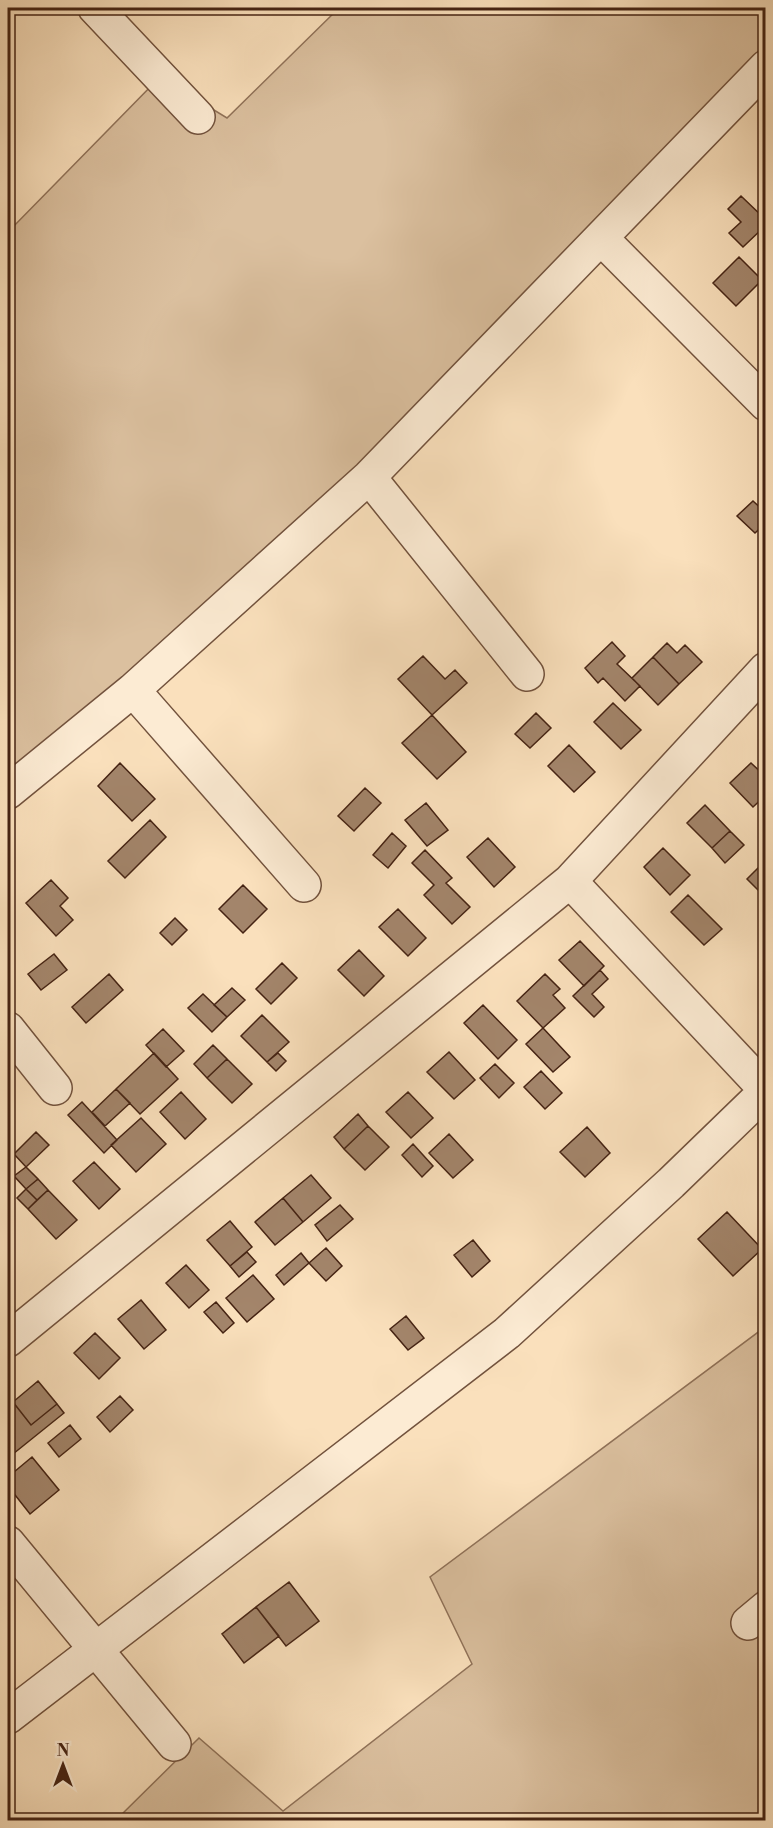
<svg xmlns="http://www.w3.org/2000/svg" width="773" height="1828" font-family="'Libre Bodoni',serif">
<rect width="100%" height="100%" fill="#fae0bc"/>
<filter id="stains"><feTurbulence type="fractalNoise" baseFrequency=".00333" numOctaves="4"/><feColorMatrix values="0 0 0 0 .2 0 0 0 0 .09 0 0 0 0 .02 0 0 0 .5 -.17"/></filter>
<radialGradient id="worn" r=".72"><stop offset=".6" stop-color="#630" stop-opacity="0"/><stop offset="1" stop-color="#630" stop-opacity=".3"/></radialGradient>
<path fill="#dbc09f" stroke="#907259" stroke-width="1.5" d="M339,8H765V44L363,470L8,777V232L160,77L227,118Z
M765,1327V1820H116L199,1738L283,1811L472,1664L430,1577Z"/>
<path fill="#a3856b" stroke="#452313" stroke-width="1.5" d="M741,196L766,220V225L743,247L729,233L741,222L728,209Z
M739,257L762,280L736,306L713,283Z
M753,501L766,513V523L755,533L737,516Z
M612,642L625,656L617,664L640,686L625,701L603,678L598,683L585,668Z
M667,643L677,653L685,645L702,662L679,684L653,657Z
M423,656L445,679L455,670L467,683L432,715L398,679Z
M653,657L679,684L658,705L632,678Z
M613,703L641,730L621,749L594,722Z
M536,713L551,728L530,748L515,734Z
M432,715L466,752L437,779L402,743Z
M569,745L595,772L574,792L548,766Z
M120,763L155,799L132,821L98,786Z
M751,763L766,777V795L753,807L730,783Z
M365,788L381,803L354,831L338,816Z
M426,803L448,830L427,846L405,820Z
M705,805L730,831L712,848L687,823Z
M150,820L166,837L125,878L108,861Z
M730,831L744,845L725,863L712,848Z
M392,833L406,846L388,868L373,855Z
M488,838L515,867L494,887L467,857Z
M663,848L690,875L670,895L644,867Z
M425,850L452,878L446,883L470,907L452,924L424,895L434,885L412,863Z
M765,861L766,890L762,894L747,879Z
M51,880L68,898L60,906L73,920L56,936L26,903Z
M243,885L267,909L243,933L219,909Z
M688,895L722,929L704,945L671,912Z
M398,909L426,938L408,956L379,927Z
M175,918L187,930L172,945L160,933Z
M580,941L604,966L584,986L559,960Z
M359,950L384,976L364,996L338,970Z
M54,954L67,970L41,990L28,974Z
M282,963L297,978L271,1004L256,989Z
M600,970L608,979L592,994L604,1007L594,1017L573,996Z
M109,974L123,990L86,1023L72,1007Z
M545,974L560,989L553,995L565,1008L543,1028L517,1001Z
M232,988L245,1000L227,1017L214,1005Z
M203,994L227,1017L212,1032L188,1008Z
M483,1005L517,1040L498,1059L464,1023Z
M262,1015L289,1042L267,1062L241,1036Z
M543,1028L570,1057L553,1072L526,1044Z
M163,1029L184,1051L166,1067L146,1045Z
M213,1045L227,1059L207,1078L194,1064Z
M449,1052L475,1080L454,1099L427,1072Z
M154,1053L178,1079L140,1114L116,1089Z
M278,1053L286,1061L276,1071L267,1062Z
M227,1059L252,1084L232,1103L207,1078Z
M495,1064L514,1083L499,1098L480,1078Z
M541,1071L562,1093L545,1109L524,1087Z
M116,1089L130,1103L105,1126L92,1112Z
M181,1092L206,1119L185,1139L160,1112Z
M408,1092L433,1118L411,1138L386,1112Z
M82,1102L117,1140L104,1153L68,1115Z
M358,1114L368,1126L344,1149L334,1137Z
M141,1118L166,1144L136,1172L111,1145Z
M368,1126L389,1147L365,1170L344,1149Z
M587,1127L610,1153L585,1177L560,1152Z
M36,1132L49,1145L26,1167L14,1154Z
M449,1134L473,1160L453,1178L429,1153Z
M413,1144L433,1166L422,1177L402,1155Z
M94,1162L120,1189L99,1209L73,1181Z
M26,1167L38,1179L26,1189L14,1176Z
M311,1175L331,1198L303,1222L283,1198Z
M38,1179L48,1190L37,1200L26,1189Z
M26,1189L37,1200L28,1209L17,1198Z
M48,1190L77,1220L56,1239L28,1209Z
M283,1198L303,1222L275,1245L255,1222Z
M340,1205L353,1219L327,1241L315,1225Z
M727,1212L762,1249L733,1276L698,1239Z
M230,1221L252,1247L230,1266L207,1240Z
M473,1240L490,1261L472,1277L454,1255Z
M326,1248L342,1266L326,1281L309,1263Z
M247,1252L256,1262L239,1277L230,1266Z
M301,1253L309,1263L284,1285L276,1275Z
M186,1265L209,1290L189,1308L166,1283Z
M253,1275L274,1299L247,1322L226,1298Z
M141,1300L166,1330L144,1349L118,1319Z
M216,1302L234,1323L223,1333L204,1312Z
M406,1316L424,1338L408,1350L390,1329Z
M95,1333L120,1358L99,1379L74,1353Z
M38,1381L57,1404L31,1425L13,1402Z
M120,1396L133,1410L110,1432L97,1417Z
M13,1402L31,1425L57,1404L64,1413L13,1454L8,1447V1406Z
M70,1425L81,1439L59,1457L48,1443Z
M32,1457L59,1490L30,1514L8,1486V1477Z
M289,1582L319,1621L286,1646L256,1607Z
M256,1607L279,1636L244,1663L222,1634Z"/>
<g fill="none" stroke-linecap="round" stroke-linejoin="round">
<g stroke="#72523d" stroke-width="36">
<path id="minor" d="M95,8L198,117
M601,238L766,404
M369,477L527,674
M133,690L304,885
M8,792L133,690L369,477L766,67
M570,881L766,1090
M8,1029L55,1088
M8,1340L570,881L766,669
M8,1543L174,1744
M748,1623L766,1608
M8,1717L507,1333L671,1183L766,1091"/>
</g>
<use href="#minor" stroke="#fcebd3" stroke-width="33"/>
</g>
<rect width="773" height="1828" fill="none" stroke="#fae0bc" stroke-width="30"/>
<rect x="9" y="9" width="755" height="1810" fill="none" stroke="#452313" stroke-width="3"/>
<rect x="15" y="15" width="743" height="1798" fill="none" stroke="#452313" stroke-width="1.5"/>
<g transform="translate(63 1765)" stroke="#fcebd3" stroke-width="4.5" paint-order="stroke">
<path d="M0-4.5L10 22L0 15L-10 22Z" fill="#452313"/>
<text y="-9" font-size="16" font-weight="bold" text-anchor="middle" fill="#452313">N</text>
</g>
<rect width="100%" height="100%" filter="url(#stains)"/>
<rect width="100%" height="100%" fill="url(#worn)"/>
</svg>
